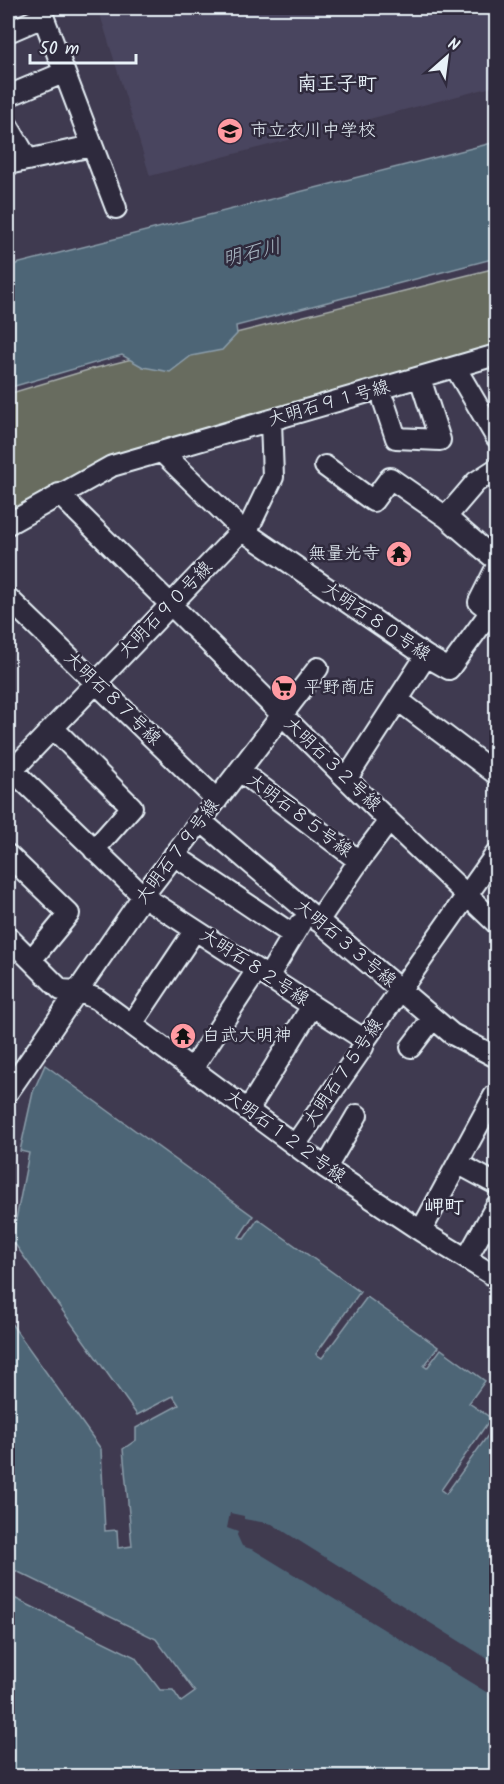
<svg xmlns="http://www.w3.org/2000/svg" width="504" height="1784" font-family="Kalam,'Klee One',sans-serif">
<rect width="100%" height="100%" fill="#3f3a50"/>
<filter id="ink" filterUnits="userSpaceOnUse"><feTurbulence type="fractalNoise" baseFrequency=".0167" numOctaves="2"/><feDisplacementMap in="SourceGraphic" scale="12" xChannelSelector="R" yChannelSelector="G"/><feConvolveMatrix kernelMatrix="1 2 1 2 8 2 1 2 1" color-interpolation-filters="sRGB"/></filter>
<g filter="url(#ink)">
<path fill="#4a455e" d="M98,8H496V86L150,176Z"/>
<path fill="#686c5f" stroke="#a8aeac" stroke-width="1.5" d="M496,268V350L160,446L8,516V394L88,370Z"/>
<path fill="#4d6576" stroke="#8b9daa" stroke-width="1.5" d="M496,142V258L236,326L237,334L222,350L191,356L170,372L143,367L122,355L8,388V266Z
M45,1065L253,1216L239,1237L244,1239L258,1219L360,1292L316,1354L322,1358L367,1297L438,1347L424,1366L427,1368L441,1349L485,1381L469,1403L491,1418L441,1490L446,1494L496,1424V1776H8V1595L135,1657L160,1690H173L181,1702L195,1692L156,1639L8,1567V1319L101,1449L105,1531L117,1530L118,1548L132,1546L123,1449L136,1440V1428L179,1405L173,1396L137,1415L12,1240L29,1153L20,1151L33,1092Z"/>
<path fill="#3f3a50" d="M230,1513L244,1516V1519L272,1524L496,1664V1698L254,1550L242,1546L237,1535L238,1532L227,1528Z"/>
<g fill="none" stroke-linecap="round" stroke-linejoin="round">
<g stroke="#e8f1f8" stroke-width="24">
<path id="minor" d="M40,8L116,208
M8,32L43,17
M8,96L63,73
M8,126L28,160
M8,164L92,146
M455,367L496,437
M384,402L396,438L440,440L420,378
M162,452L242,530L426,656L449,669L491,611
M325,466L373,501L390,478L446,517L496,560
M59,494L389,821L496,923
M446,517L476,482L496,469
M8,524L112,466L496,355
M496,568L479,602L496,615
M8,598L217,800
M398,700L496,774
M53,728L132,807L94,850
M8,766L143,896L365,1040
M240,771L359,861
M8,775L242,530L250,525L273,477L271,421
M347,778L426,656
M201,821L452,1034L496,1057
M8,855L69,914L31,960
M174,855L293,935
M318,921L359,861L389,821
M8,937L61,990L78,991L97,999L326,1168L421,1231L496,1277
M268,977L300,924
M132,1024L195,930
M411,1047L433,1018
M192,1069L257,970
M8,1092L143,896L318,668
M248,1110L312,1006
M295,1145L363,1047L365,1040L496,854
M459,1164L496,1184
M326,1168L357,1115
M421,1231L494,1096H496
M467,1258L496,1206"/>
</g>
<use href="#minor" stroke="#2f2a3d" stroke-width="20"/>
</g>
</g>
<defs>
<g id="school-disc" transform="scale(1.35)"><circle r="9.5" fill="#ff9aa2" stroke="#2f2a3d"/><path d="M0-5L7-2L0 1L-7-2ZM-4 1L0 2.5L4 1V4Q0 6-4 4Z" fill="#111"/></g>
<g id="temple-disc" transform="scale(1.35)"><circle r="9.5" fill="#ff9aa2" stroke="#2f2a3d"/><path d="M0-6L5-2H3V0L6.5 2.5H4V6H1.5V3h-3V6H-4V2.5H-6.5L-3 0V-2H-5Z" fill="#111"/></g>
<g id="supermarket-disc" transform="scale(1.35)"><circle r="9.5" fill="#ff9aa2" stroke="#2f2a3d"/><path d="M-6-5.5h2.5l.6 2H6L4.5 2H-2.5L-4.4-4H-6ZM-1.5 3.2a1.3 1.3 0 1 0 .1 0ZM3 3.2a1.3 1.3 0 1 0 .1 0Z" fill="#111"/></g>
</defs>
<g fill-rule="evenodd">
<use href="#school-disc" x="230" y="131"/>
<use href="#temple-disc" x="399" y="554"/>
<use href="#supermarket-disc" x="284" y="688"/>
<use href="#temple-disc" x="183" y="1036"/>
</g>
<g text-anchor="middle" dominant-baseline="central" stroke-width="5" stroke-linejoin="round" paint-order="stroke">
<g font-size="18" fill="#e8f1f8" stroke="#2f2a3d" text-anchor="start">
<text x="250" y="131">市立衣川中学校</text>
<text x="380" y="554" text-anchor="end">無量光寺</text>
<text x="304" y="688">平野商店</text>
<text x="202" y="1036">白武大明神</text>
</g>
<g font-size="18" fill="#e8f1f8" stroke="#2f2a3d">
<text transform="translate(329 404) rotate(-16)">大明石９１号線</text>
<text transform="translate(166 610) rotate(-46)">大明石９０号線</text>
<text transform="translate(376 622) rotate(34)">大明石８０号線</text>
<text transform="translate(112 699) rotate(44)">大明石８７号線</text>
<text transform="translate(332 765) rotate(44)">大明石３２号線</text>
<text transform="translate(299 816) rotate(37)">大明石８５号線</text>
<text transform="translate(178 852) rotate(-53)">大明石７９号線</text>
<text transform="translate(345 944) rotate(40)">大明石３３号線</text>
<text transform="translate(254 968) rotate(33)">大明石８２号線</text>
<text transform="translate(344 1073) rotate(-56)">大明石７５号線</text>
<text transform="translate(285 1137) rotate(36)">大明石１２２号線</text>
</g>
<g font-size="20" font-weight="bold" fill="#e8f1f8" stroke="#2f2a3d">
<text x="337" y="85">南王子町</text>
<text x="444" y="1208">岬町</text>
</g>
<g font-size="20" font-style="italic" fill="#aab9c4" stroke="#2f2a3d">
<text transform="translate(252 254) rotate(-14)">明石川</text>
</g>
</g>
<rect width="504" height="1784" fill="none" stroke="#2f2a3d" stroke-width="30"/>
<rect x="15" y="15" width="474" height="1754" fill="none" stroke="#e8f1f8" stroke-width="2" filter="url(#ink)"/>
<g transform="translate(447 57) rotate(28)" stroke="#2f2a3d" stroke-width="4.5" paint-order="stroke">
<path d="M0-4.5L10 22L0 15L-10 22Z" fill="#e8f1f8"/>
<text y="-9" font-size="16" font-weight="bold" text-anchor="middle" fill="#e8f1f8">N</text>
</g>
<path d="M30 54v9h106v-9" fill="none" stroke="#e8f1f8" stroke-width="3"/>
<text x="39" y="54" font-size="18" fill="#e8f1f8" stroke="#2f2a3d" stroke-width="4.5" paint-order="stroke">50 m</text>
</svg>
